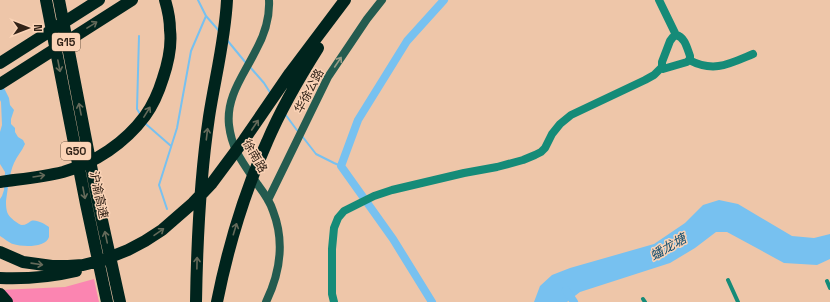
<svg xmlns="http://www.w3.org/2000/svg" width="830" height="302" font-family="'Space Grotesk','Noto Sans SC',sans-serif">
<rect width="100%" height="100%" fill="#eec6a9"/>
<path fill="#fb85b1" d="M94,279L99,302H12L0,290L65,287Z"/>
<path fill="#77c1f0" d="M0,80L9,98L10,105L14,110L11,119V124L15,128V132L18,137L23,140L25,144C22,151 17,156 14,163C9,174 8,189 6,201C6,204 6,210 8,214C9,217 19,225 22,225C26,225 28,223 31,221C36,219 45,224 49,227C49,230 49,234 49,237C46,248 22,247 13,244C9,243 4,238 0,236V199L2,196L4,190L5,172L0,164V132L2,125L1,102L0,100Z
M719,200L738,204L792,236L814,238L830,234V259L817,265L784,263L727,232H716L695,248L670,263L580,292L567,302H534L540,286L552,275L570,268L654,244L685,223L703,205Z"/>
<g fill="none" stroke-linecap="round" stroke-linejoin="round">
<path stroke="#77c1f0" stroke-width="2" d="M198,0L206,16L220,32
M139,36L137,109L140,114
M227,40L246,63
M250,67L264,83L271,94
M285,114L299,133
M145,123L147,125L171,146
M302,136L316,154L334,163L341,166
M167,209L159,185L177,128L191,51L206,16"/>
<path stroke="#77c1f0" stroke-width="8" d="M566,290L574,302
M432,302L393,239L341,166L358,120L407,41L444,0"/>
<path stroke="#158b78" stroke-width="4" d="M728,280L738,302
M827,281L830,288
M643,299L645,302"/>
<path stroke="#158b78" stroke-width="8" d="M659,0L676,35
M676,35C685,37 687,48 690,56V59L687,62L663,69L662,66V62L670,41L673,37Z
M689,60C714,73 729,64 753,54
M334,302L332,294V249L334,228L338,218L344,211L374,196L392,190L464,173L497,167L523,160L535,155L541,152L545,148L552,134L560,124L571,115L645,80L654,75L662,67"/>
<path stroke="#245b4f" stroke-width="8" d="M268,200L328,77L367,19L382,0
M266,302C280,273 285,242 273,211C270,201 264,193 258,185C244,164 232,151 229,125C226,97 243,76 255,52C264,36 270,19 269,0"/>
<path stroke="#00241d" stroke-width="12" d="M46,0L86,204L107,302
M59,0L98,202L120,302
M0,63L99,0
M0,84L132,0
M0,182C21,179 43,177 63,172C95,163 125,143 145,116C153,105 159,91 163,78C168,63 172,46 170,30C170,20 168,10 165,0
M0,252L23,262L52,266H68L83,265L103,260L128,250L145,241L162,230L193,203L212,183L244,140L290,73L345,0
M0,278C26,279 51,277 76,271
M0,294L7,302
M196,302C197,240 200,178 209,117C215,78 225,40 227,0
M217,302C228,247 244,193 267,142C281,109 299,78 318,48"/>
</g>
<defs><path id="oneway-shaft" d="M-6 0H5M1.5-3L5.5 0L1.5 3" fill="none" stroke-width="1.6" stroke-linecap="round" stroke-linejoin="round"/></defs>
<g stroke="#646a5a">
<use href="#oneway-shaft" transform="translate(92 25) rotate(-32)"/>
<use href="#oneway-shaft" transform="translate(59 66) rotate(79)"/>
<use href="#oneway-shaft" transform="translate(80 109) rotate(-101)"/>
<use href="#oneway-shaft" transform="translate(147 112) rotate(-58)"/>
<use href="#oneway-shaft" transform="translate(255 125) rotate(-56)"/>
<use href="#oneway-shaft" transform="translate(207 134) rotate(-83)"/>
<use href="#oneway-shaft" transform="translate(39 176) rotate(-9)"/>
<use href="#oneway-shaft" transform="translate(84 193) rotate(79)"/>
<use href="#oneway-shaft" transform="translate(235 229) rotate(-73)"/>
<use href="#oneway-shaft" transform="translate(159 232) rotate(-35)"/>
<use href="#oneway-shaft" transform="translate(106 237) rotate(-102)"/>
<use href="#oneway-shaft" transform="translate(197 263) rotate(-89)"/>
<use href="#oneway-shaft" transform="translate(37 264) rotate(8)"/>
</g>
<use stroke="#9a9d88" href="#oneway-shaft" transform="translate(338 62) rotate(-56)"/>
<g text-anchor="middle" dominant-baseline="central" stroke-width="3" stroke-linejoin="round" paint-order="stroke">
<g fill="#fbd3b6" stroke="#6e5847" stroke-width="1">
<rect x="52" y="33" width="28" height="18" rx="3"/>
<rect x="61" y="142" width="30" height="18" rx="3"/>
</g>
<g font-size="11" font-weight="bold" fill="#322318">
<text x="66" y="42">G15</text>
<text x="76" y="151">G50</text>
</g>
<g font-size="12" fill="#322318" stroke="#fbd3b6">
<text transform="translate(309 91) rotate(-62)">华徐公路</text>
<text transform="translate(255 156) rotate(60)">徐南路</text>
<text transform="translate(99 195) rotate(78)">沪渝高速</text>
</g>
<g font-size="13" font-style="italic" fill="#154f6f" stroke="#fbd3b6">
<text transform="translate(668 247) rotate(-30)">蟠龙塘</text>
</g>
</g>
<g transform="translate(28 28) rotate(90)" stroke="#fbd3b6" stroke-width="3" paint-order="stroke">
<path d="M0-3L7 15L0 10L-7 15Z" fill="#322318"/>
<text y="-6" font-size="11" font-weight="bold" text-anchor="middle" fill="#322318">N</text>
</g>
</svg>
